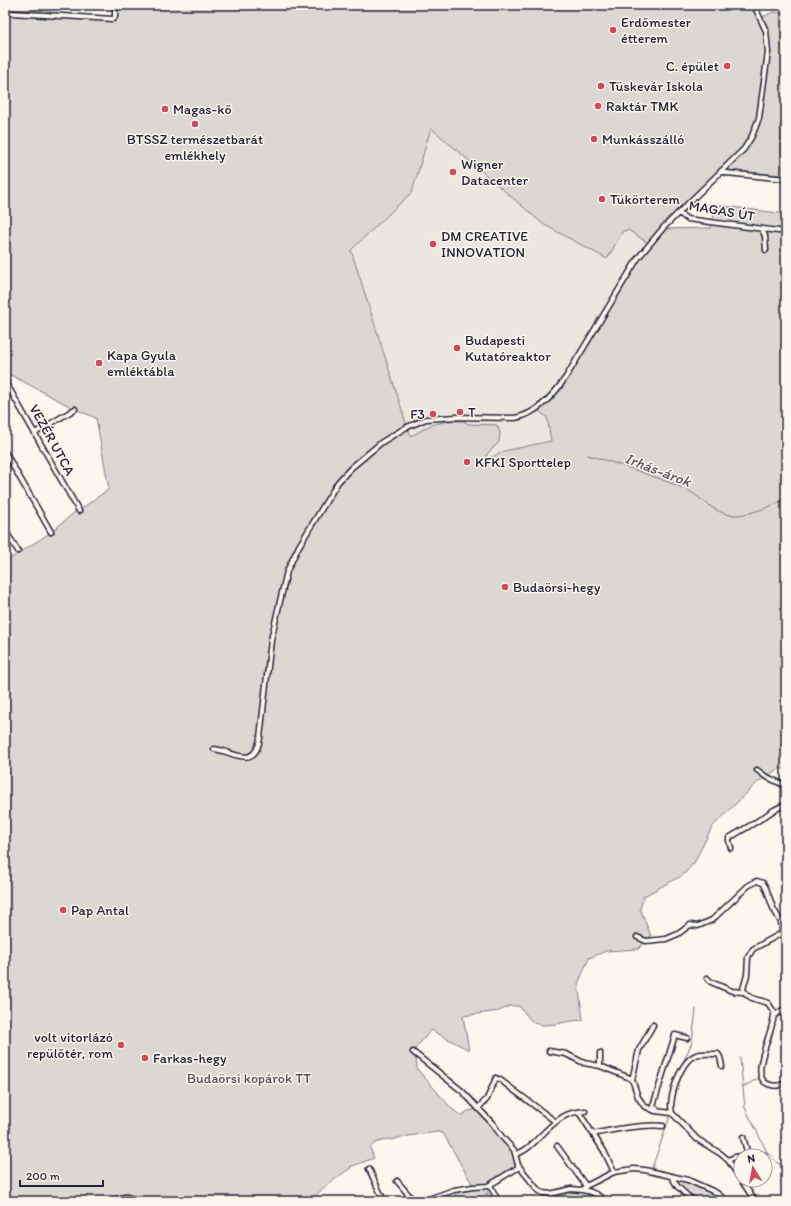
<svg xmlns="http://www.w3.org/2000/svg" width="791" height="1206" font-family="Itim,sans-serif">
<rect width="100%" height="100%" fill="#fbf7ec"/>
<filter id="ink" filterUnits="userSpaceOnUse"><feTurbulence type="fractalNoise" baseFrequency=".025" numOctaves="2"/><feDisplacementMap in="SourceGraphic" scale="8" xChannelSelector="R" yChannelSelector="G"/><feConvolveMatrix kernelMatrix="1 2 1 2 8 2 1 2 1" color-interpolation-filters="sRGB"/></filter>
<g filter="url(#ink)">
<path fill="#ebe7df" d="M431,127L543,224L607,258L623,231L628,230L648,243L636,257L578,352L555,387L539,404L533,407L547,417L551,441L504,451L488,459L486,455L499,442L497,425H431L412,436L407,426L350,250L412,192Z"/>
<path fill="#dbd8d3" stroke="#7e7d87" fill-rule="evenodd" d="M114,5H751L758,19L773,12L786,14V124H780L783,175L720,170L673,216H669L665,221L667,222L661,229L711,228L716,205L786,214V769H778L758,782L712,827L694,863L683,875L644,896L640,909L651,936L638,949L606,951L589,958L578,984L583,1020L571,1021L556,1024L543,1025L533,1023L519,1006H509L499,1011L463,1016L469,1050L431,1030L415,1049L417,1069L452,1109L461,1116L468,1111L477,1109C488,1121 521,1150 515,1167L492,1181V1182L483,1185L472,1184L443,1133L437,1132L401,1137L392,1140L388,1139L375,1143L370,1147L374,1158L350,1167L351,1168C335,1178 322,1189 310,1201H130L129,1198L123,1197L124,1200L119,1201H5V562L50,533L76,511H78L109,489L96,418L75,409L5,372V11L113,18ZM431,128L543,224L607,259L623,231L628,230L648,243L636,257C623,279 609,302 595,325C580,350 558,392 533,407L547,417L551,441L504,451L488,459L486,455L499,442L500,433L497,425L468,424L464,421H448L431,425L411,436L407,426L351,250L412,192Z
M676,1179L688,1182L717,1194L712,1201H697L677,1186L675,1180Z
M482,1187L487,1195L488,1194L487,1188L490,1189L496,1201H458L454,1192Z
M584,1190L605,1201H541L543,1193Z"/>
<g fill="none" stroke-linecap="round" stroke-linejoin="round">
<path stroke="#787681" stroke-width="1" d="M588,455C612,462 635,470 658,478C668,482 679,486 689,491C705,500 716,516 737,515C751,514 774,506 786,498
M740,1058L745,1108L767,1152L776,1162L786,1168
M681,1067L692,1042L696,1009
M743,1087L759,1078
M652,1168L670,1116
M685,1191L704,1201"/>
<g stroke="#22223b" stroke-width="7">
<path id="minor" d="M11,13L113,19L115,17V5
M721,171L726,173L786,179
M679,213L687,219L786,232
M762,229L765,236L766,250
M5,381L79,511
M35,433L75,409
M5,452L51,532
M5,530L18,551
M214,749C233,751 255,771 260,738L271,640L287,571L299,546L338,482L351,468L382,442L405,428L426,419L456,417L515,418C537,414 554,395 566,377L638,258L664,227L744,149L752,136L759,118L768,52L766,31L754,5
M757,770L765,776L786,786
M731,848L729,841V838L756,822L774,810L786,804
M783,864L786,863
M782,933L753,949L748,957L747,975L743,989C748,1000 758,999 768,1003L774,1012C776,1028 747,1076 768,1084C775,1087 779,1086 786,1083
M782,933L786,938
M637,937L646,941L666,939L678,934L690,925L698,926L712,920L749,885L757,881L763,883L766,888L773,908L781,922L782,933
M707,978L711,982L732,991L742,992L743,991
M775,1015L786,1008
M549,1051L566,1054L584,1063L600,1066L630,1078L633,1082L638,1097L644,1106L655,1111L672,1113L697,1139L721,1154L728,1160L755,1201
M413,1052L462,1091L493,1124L502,1137L514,1150L518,1165L538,1190L543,1193L550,1194L571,1189L582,1190L586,1186L614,1172L634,1169L645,1170L688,1180L717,1193L726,1201
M600,1066V1053
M499,1079L556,1122
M632,1080L639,1050L653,1025
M478,1108L487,1099L496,1078
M659,1111L653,1106L654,1103L675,1035L687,1038
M577,1112L585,1111
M672,1113C668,1099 680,1061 696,1055C702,1053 711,1054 718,1054L720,1057L722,1066
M593,1134C612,1130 643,1124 663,1126
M743,1137L748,1155
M557,1146L586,1186
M516,1154C536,1149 551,1115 577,1112L580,1114L604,1151L614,1172
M728,1160C739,1154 751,1155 764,1155
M369,1169L384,1201
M672,1177L677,1186L693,1201
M397,1181L414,1201
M490,1185L498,1201
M582,1190C591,1191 598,1194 605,1201
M112,1201C130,1194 123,1197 140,1201
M423,1201L454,1190L473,1187L488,1186L519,1167"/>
</g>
<use href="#minor" stroke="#fbf7ec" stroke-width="4"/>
</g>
</g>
<g fill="#d1495b" stroke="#fbf7ec" stroke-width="1.5">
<circle cx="613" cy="30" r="4"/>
<circle cx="727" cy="66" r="4"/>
<circle cx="601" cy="86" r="4"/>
<circle cx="598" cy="106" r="4"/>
<circle cx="165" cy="109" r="4"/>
<circle cx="195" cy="124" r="4"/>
<circle cx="594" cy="139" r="4"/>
<circle cx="453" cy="172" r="4"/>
<circle cx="602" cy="199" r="4"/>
<circle cx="433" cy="244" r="4"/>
<circle cx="457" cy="348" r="4"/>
<circle cx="99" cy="363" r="4"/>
<circle cx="460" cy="412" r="4"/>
<circle cx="433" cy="414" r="4"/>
<circle cx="467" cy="462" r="4"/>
<circle cx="505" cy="587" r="4"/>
<circle cx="63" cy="910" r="4"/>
<circle cx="121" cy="1045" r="4"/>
<circle cx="145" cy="1058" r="4"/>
</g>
<g text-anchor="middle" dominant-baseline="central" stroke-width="3" stroke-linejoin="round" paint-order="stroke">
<g font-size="14" fill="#22223b" stroke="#fbf7ec" text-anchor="start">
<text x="621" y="22">Erdőmester<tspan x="621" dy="16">étterem</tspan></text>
<text x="719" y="66" text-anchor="end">C. épület</text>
<text x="609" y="86">Tüskevár Iskola</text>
<text x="606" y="106">Raktár TMK</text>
<text x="173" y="109">Magas-kő</text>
<text x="195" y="139" text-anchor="middle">BTSSZ természetbarát<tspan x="195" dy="16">emlékhely</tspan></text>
<text x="602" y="139">Munkásszálló</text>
<text x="461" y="164">Wigner<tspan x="461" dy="16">Datacenter</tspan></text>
<text x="610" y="199">Tükörterem</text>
<text x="441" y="236">DM CREATIVE<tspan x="441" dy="16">INNOVATION</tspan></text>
<text x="465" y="340">Budapesti<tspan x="465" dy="16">Kutatóreaktor</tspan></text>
<text x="107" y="355">Kapa Gyula<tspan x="107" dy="16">emléktábla</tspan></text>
<text x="468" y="412">T</text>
<text x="425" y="414" text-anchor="end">F3</text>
<text x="475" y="462">KFKI Sporttelep</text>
<text x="513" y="587">Budaörsi-hegy</text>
<text x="71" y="910">Pap Antal</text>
<text x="113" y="1037" text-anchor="end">volt vitorlázó<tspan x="113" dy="16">repülőtér, rom</tspan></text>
<text x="153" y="1058">Farkas-hegy</text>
</g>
<g font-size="14" fill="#22223b" stroke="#fbf7ec">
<text transform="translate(722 211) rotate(10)">MAGAS ÚT</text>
<text transform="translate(52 440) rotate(61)">VEZÉR UTCA</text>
</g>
<g font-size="14" fill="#505061" stroke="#fbf7ec">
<text x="249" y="1078">Budaörsi kopárok TT</text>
</g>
<g font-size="15" font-style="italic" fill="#545364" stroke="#fbf7ec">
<text transform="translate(658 470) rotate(21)">Irhás-árok</text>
</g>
</g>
<rect width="791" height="1206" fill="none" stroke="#fbf7ec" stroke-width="20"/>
<rect x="10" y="10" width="771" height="1186" fill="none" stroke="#22223b" stroke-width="1.5" filter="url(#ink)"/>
<g transform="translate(753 1168) rotate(349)"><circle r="19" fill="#fbf7ec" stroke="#a4a2a5"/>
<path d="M0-3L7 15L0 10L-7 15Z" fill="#d1495b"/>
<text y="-6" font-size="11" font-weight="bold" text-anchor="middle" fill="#22223b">N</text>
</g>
<path d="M20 1180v6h83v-6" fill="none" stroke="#22223b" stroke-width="2"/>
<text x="26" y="1180" font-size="12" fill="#22223b" stroke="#fbf7ec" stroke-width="3" paint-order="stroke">200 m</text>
</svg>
